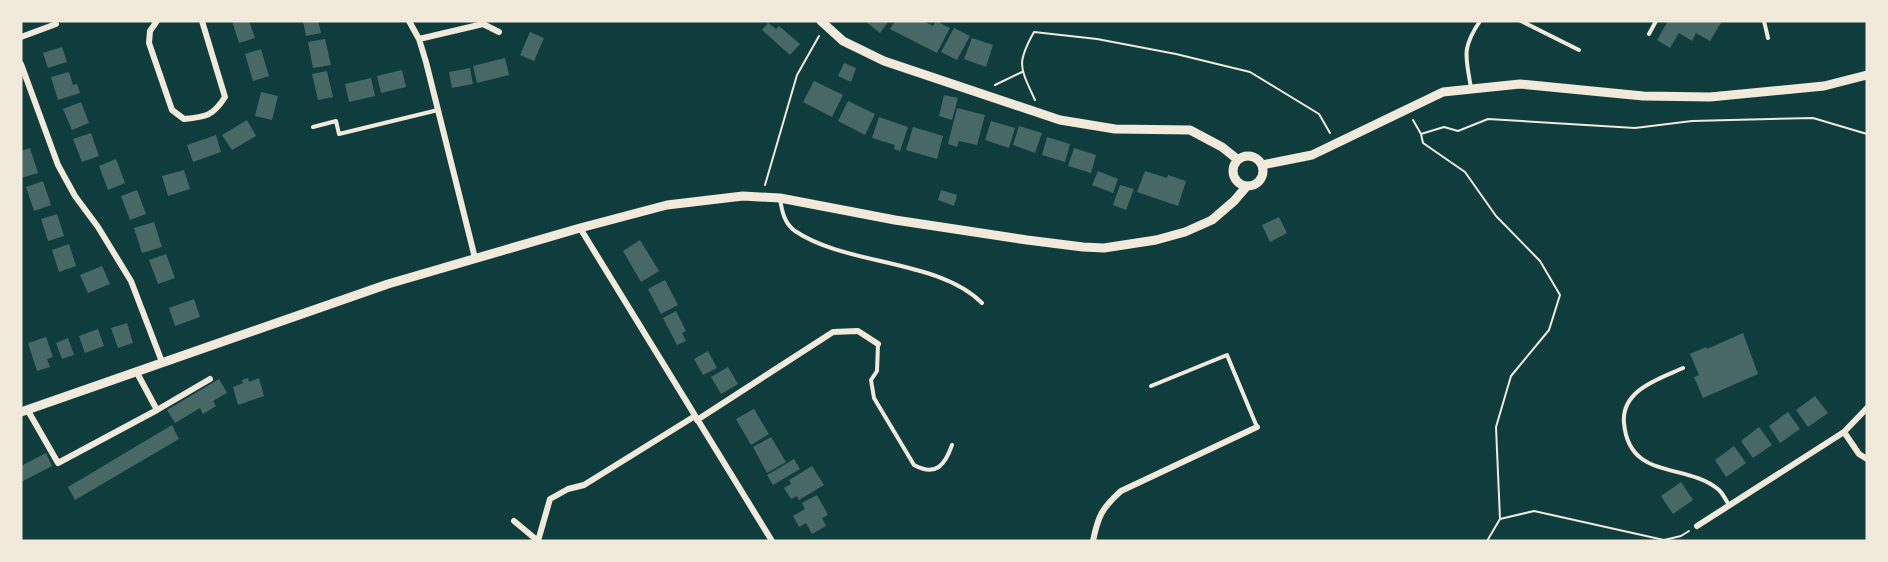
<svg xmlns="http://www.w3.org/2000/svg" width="1888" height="562" font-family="'Nunito Sans',sans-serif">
<rect width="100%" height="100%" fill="#0f3d3e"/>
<path fill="#486865" d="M232,21H249L255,38L239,43Z
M303,21H318L321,33L306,36Z
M865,21H889L880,33Z
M895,21H924L933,26L936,21L950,28L937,53L890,29Z
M1668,21H1722L1710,41L1696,33L1692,41L1679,33L1670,48L1657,40Z
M768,23L776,29L779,26L800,44L790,55L762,30Z
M954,28L970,36L957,60L941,52Z
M530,32L544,38L534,61L520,55Z
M972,38L993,45L986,67L964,59Z
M325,39L331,65L313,68L308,42Z
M62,47L67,62L48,68L43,53Z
M261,49L269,76L253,81L245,54Z
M505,58L509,75L477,83L473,66Z
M844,63L856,68L851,82L838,76Z
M470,68L473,84L452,88L449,72Z
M402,70L406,87L381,93L377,76Z
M327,71L333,97L318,100L312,74Z
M69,72L73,85L77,84L80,93L58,100L51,77Z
M371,78L375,96L349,102L345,84Z
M814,81L843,95L832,117L803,102Z
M261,92L278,96L272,120L255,116Z
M944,95L958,98L952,120L939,116Z
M848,101L875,114L865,135L838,121Z
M81,102L89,123L72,130L63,109Z
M957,108L985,115L977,145L959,141L957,147L948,144Z
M879,117L908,127L900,151L894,149L895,145L872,138Z
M247,120L256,136L232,150L222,135Z
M991,121L1015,128L1009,148L985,140Z
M1019,126L1042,133L1035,153L1013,145Z
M913,127L943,136L937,159L906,150Z
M91,133L99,156L82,162L73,139Z
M216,135L221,152L193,162L187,145Z
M1047,137L1070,144L1065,162L1042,155Z
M30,148L38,173L21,178V151Z
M1074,148L1096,155L1091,173L1068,166Z
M116,159L125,183L108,190L99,166Z
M184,170L190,189L168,196L162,176Z
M1098,171L1118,179L1113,193L1092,185Z
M1145,171L1167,178L1168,175L1186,181L1178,206L1137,192Z
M43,181L51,205L34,211L26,187Z
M1120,185L1134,189L1126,210L1113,205Z
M137,190L146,214L130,220L121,196Z
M941,190L957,195L954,206L938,200Z
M57,214L64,236L48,241L41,219Z
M1279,217L1287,233L1270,242L1262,225Z
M154,222L162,247L142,253L134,228Z
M640,240L659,271L641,282L623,251Z
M69,244L76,266L59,272L52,250Z
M166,254L175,278L158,284L149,260Z
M102,266L110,284L88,293L80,275Z
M665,280L678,305L661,314L648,289Z
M194,299L200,317L175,326L169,308Z
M676,311L686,331L682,333L686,341L677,345L663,318Z
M127,323L133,343L118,348L111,328Z
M98,329L104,346L85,353L79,336Z
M1743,333L1758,374L1703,398L1694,377L1699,375L1690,354L1706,347L1707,349Z
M46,337L53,357L47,359L50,367L37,371L28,343Z
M68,338L74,355L62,359L56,343Z
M708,351L717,368L703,375L694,359Z
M728,367L738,384L721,394L711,377Z
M248,378L249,382L259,378L264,396L238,405L233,387L243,383L242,380Z
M219,379L227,393L213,401L216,406L203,414L200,408L175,423L167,410Z
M1815,396L1828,413L1808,427L1796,410Z
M754,409L769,434L751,445L736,419Z
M1788,412L1800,429L1780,443L1769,426Z
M172,425L179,439L75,500L68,487Z
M1759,427L1772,445L1753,458L1741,441Z
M771,437L786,462L767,473L753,447Z
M1734,446L1746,463L1726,477L1715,460Z
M46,453L52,466L21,482V466Z
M794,459L800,469L773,485L767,475Z
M812,466L824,485L799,500L797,496L791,499L784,488L791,484L789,480Z
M1681,482L1693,500L1673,514L1661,496Z
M817,495L828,515L822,518L826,526L812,534L806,523L799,527L793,516L805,509L802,503Z"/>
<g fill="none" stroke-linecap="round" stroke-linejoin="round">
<path stroke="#f1e9da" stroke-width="2" d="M995,85L1022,72
M1035,100C1020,67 1016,64 1034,32L1097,39L1176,54L1250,72L1319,114L1330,133
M1413,120L1421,134L1444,127L1458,131L1488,119L1635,128L1692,121L1813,118L1867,134
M1421,134L1423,143L1465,172L1496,216L1540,261L1560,295L1549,330L1511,376L1496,427L1500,519L1487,541
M765,185L797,75L819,36
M1500,519L1534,511L1664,540L1681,536L1689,531"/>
<path stroke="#f1e9da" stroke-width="4" d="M1521,21L1579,50
M1764,21L1768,38
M1649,34L1656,21
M1471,88C1466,57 1461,49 1480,21
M313,127L336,121L339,134L438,110
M780,199C782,211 784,223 795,231C847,266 938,259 982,303
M878,344L877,371L871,380L874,398L914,465C936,477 945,465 952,445
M1683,368C1659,379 1621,390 1624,423C1629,481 1686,462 1719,490C1723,494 1726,500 1729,505
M1151,386L1227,355L1257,427"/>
<path stroke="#f1e9da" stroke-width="6" d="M157,21L150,31L149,43L172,110L184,119C206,117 213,116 225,97L202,21
M409,21L419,39L426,62L475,258
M21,37L56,24
M419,39L483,24L499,32
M21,64L58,165L75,196L98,227L131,281L162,362
M580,228L772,541
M136,371L157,410
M27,409L58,463L157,410L210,379
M697,420L833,332L858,331L878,344
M1844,432L1859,454L1867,459
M514,521L538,541
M1697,526L1844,432L1867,408
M538,541L550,499L568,489L584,485L695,416
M1093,541C1098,516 1102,508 1121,491L1257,427"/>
<path stroke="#f1e9da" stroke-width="9" d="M821,21L843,41L884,61L1060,120L1115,129L1190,130L1222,147L1237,159
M1233 171a15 15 0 1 1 30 0a15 15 0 1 1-30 0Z
M1262,165L1312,155L1443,92L1520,84L1643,96L1710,97L1824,86L1867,75
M21,412L388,284L580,228L667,205L743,196L780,198L895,220L1027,240L1083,247L1104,248L1156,240L1185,232L1212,220L1234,201L1247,186"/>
</g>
<rect width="1888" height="562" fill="none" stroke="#f1e9da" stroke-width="45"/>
</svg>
